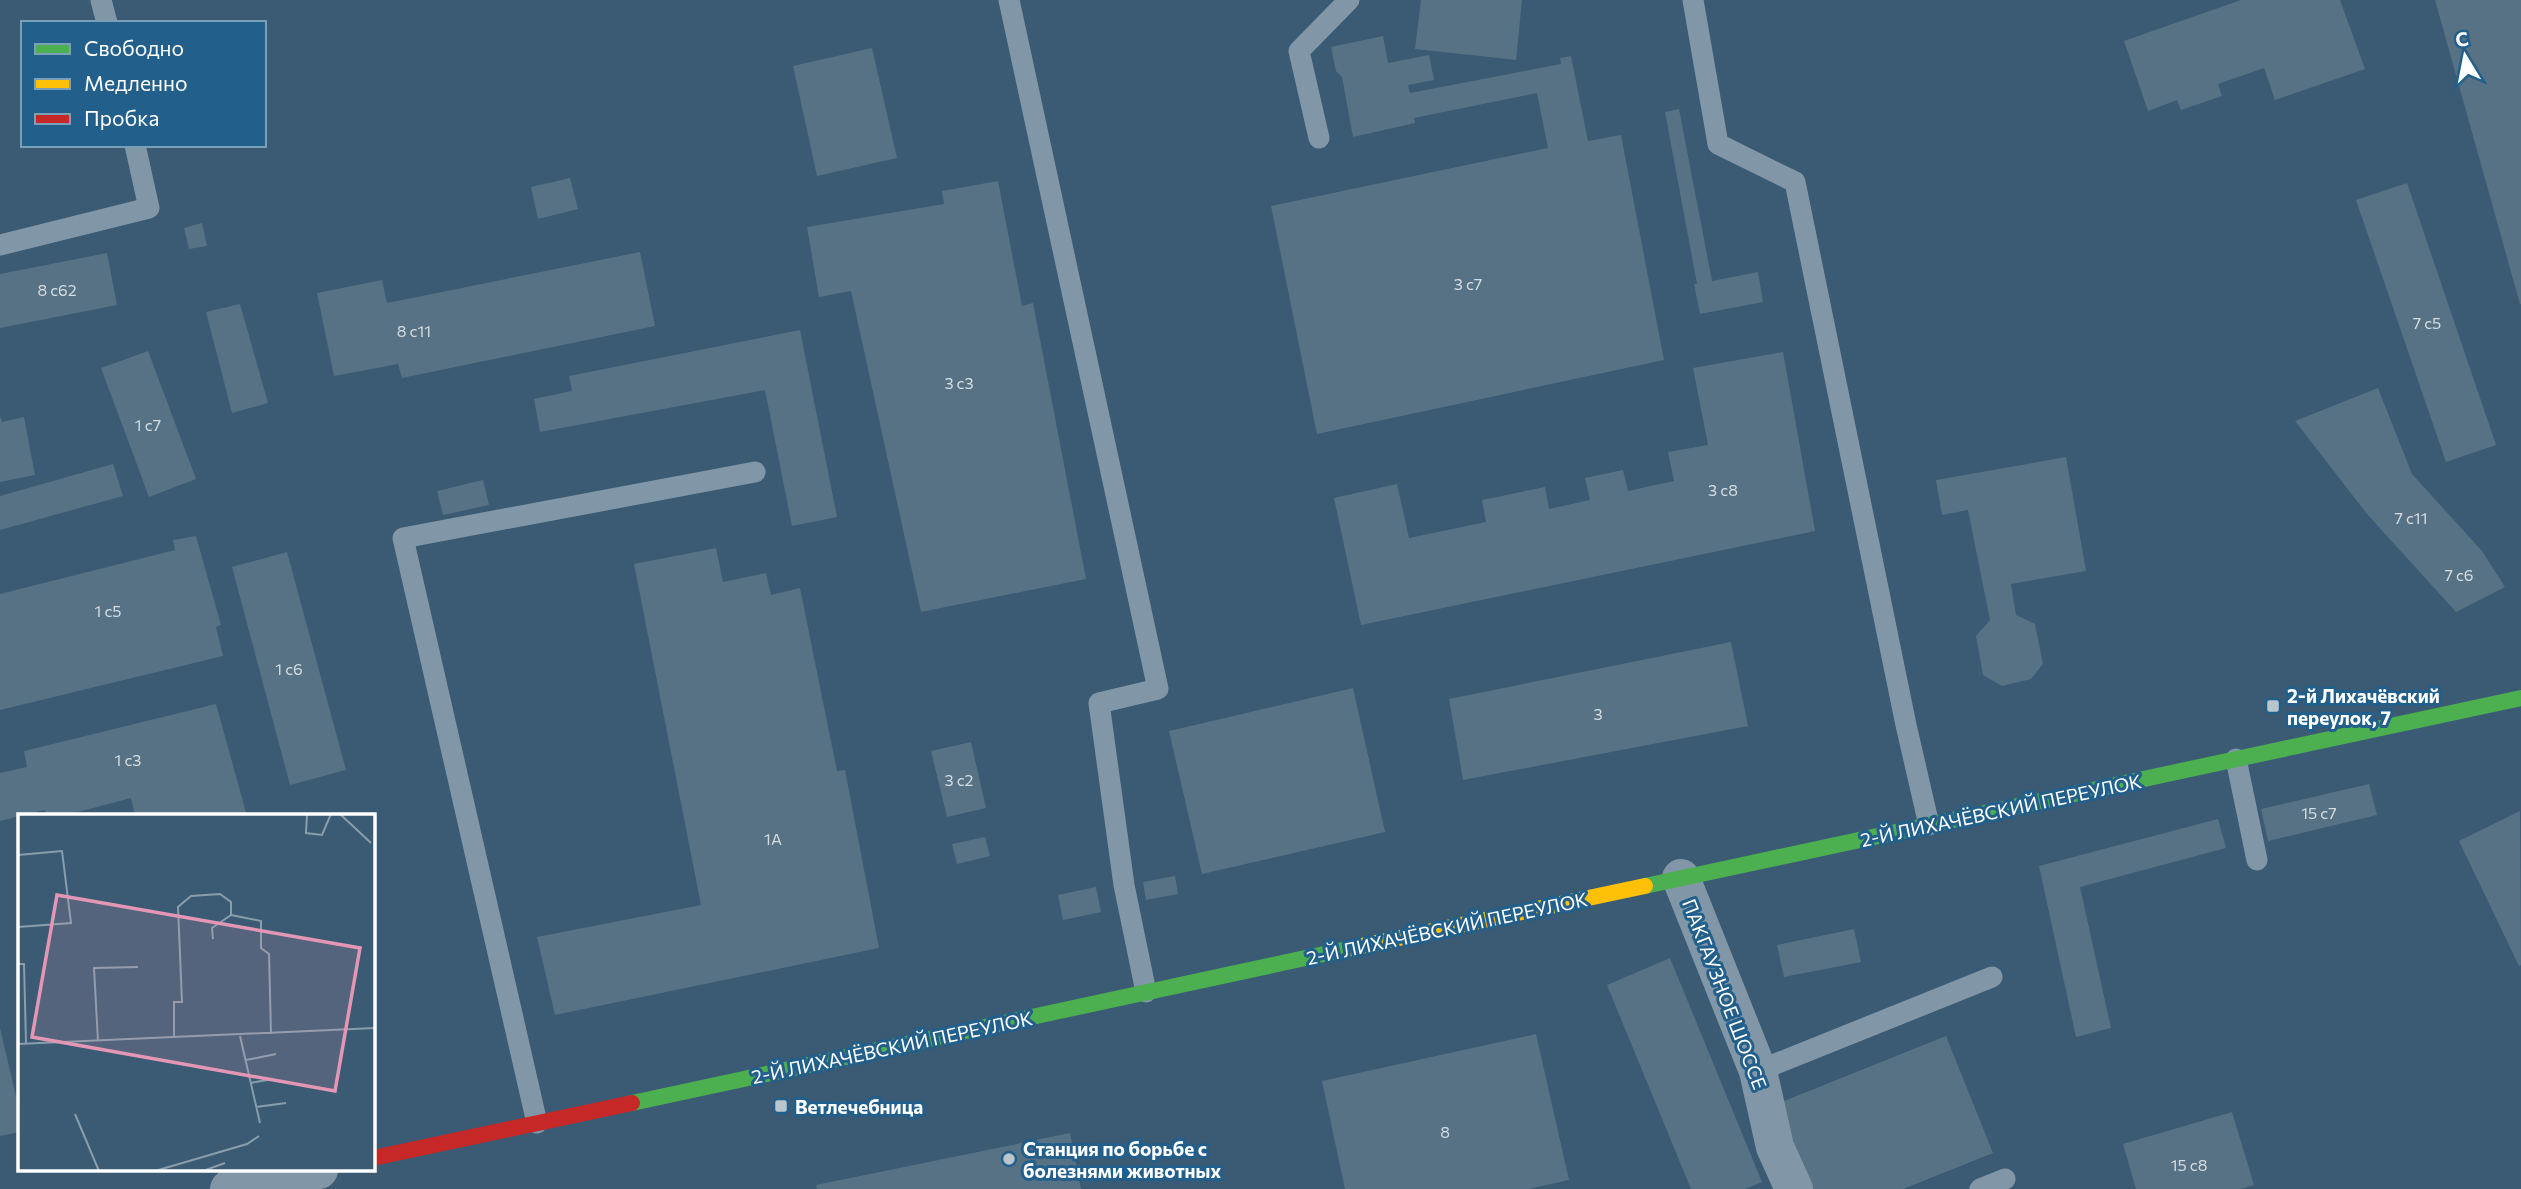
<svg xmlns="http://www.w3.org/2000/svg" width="2521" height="1189" font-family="Commissioner,sans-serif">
<rect width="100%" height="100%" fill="#3a5b73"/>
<path fill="#577285" d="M1421,0H1522L1516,60L1415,49Z
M2241,0H2340L2365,69L2275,100L2264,68L2218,84L2222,96L2181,110L2177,100L2148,111L2124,41Z
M2435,0H2521V304H2520Z
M1383,36L1388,63L1429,55L1434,80L1408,85L1410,93L1561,64L1560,58L1571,56L1588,141L1621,135L1664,360L1317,434L1271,206L1548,148L1537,93L1414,118L1415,123L1353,137L1342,77L1336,71L1331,47Z
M872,48L897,158L817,176L793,66Z
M1679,109L1712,281L1758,272L1763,302L1700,314L1694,284H1697L1665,112Z
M570,178L578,209L538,219L531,187Z
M998,181L1022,306L1033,303L1086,579L921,612L851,291L819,297L807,227L944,204L942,191Z
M2407,183L2496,445L2446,462L2356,200Z
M202,223L207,246L189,249L184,228Z
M640,252L655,326L402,378L398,364L334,376L317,293L382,280L387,303Z
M107,253L117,305L0,328V274Z
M240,304L268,403L232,413L206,312Z
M800,330L837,517L792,526L765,390L540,432L534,399L572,391L569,376Z
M148,351L196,479L149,497L101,368Z
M1783,352L1815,531L1361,625L1334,498L1397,484L1409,538L1486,522L1482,500L1545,487L1549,509L1590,500L1585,478L1623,470L1628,491L1674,481L1668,452L1708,445L1693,368Z
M2378,388L2412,474L2482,551L2505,587L2456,612L2367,514L2295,421Z
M0,416L2,422L24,417L35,475L0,482Z
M2066,457L2086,571L2011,584L2016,615L2035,624L2043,664L2031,679L2002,686L1983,675L1976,636L1990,620L1968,510L1942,515L1936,480Z
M113,464L123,496L0,530V496Z
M483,480L489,505L443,515L437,491Z
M196,536L221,625L216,627L223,656L0,710V594L175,550L173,540Z
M716,548L723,582L766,573L771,595L800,588L837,771L845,770L879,948L555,1015L537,937L701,905L634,564Z
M287,552L346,770L290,785L232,567Z
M1731,642L1748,726L1463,780L1449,699Z
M1353,688L1385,832L1202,874L1169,731Z
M216,704L247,816H135L131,798L63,816H50L44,810L0,821V773L27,767L24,751Z
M971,742L986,808L947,817L931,751Z
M2369,784L2377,815L2268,841L2261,809Z
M2520,811L2521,965L2519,966L2459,841Z
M2218,819L2226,848L2080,887L2111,1028L2076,1037L2039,866Z
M985,837L990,856L957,864L952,844Z
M1175,876L1178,894L1146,900L1143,882Z
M1096,887L1101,912L1063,920L1058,895Z
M1854,929L1861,962L1784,977L1777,945Z
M1670,958L1762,1182L1745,1189H1691L1607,985Z
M0,1028L19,1109V1132L0,1136Z
M1536,1034L1569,1180L1529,1189H1345L1322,1081Z
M1946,1036L1993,1153L1903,1189H1811L1777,1104Z
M2232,1112L2254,1185L2240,1189H2136L2123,1144Z
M1070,1133L1081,1189H817L816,1185Z"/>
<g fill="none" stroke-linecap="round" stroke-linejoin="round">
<path stroke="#8197a7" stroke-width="21" d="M101,0L107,23
M1009,0L1158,689L1099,703L1124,885L1146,992
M1693,0L1718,144L1795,182L1906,725L1929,825
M1319,138L1299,51L1349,0
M0,245L149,208L135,145
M2236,759L2257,860
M1758,1071L1992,977
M537,1123L403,538L755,472
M1980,1189L2005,1179"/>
<path stroke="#8197a7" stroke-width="38" d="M1681,878L1758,1071L1775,1147L1794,1189
M229,1189L319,1170"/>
<path stroke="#4caf50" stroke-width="16" d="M1645,886L2521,698
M632,1103L1352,948"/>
<path stroke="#ffc107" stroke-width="16" d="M1352,948L1645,886"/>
<path stroke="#c62828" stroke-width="16" d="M373,1158L632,1103"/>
</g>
<g fill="#bac6ce" stroke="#225f8b" stroke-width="2.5">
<rect x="2266" y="699" width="14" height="14" rx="3.5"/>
<rect x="774" y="1099" width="14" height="14" rx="3.5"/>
<circle cx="1009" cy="1159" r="7"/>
</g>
<g text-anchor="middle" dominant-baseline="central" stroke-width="6" stroke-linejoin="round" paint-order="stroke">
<g font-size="16" fill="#d5dce0">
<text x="1468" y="283">3 с7</text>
<text x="57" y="289">8 с62</text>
<text x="2427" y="322">7 с5</text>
<text x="414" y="330">8 с11</text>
<text x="959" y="382">3 с3</text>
<text x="148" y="424">1 с7</text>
<text x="1723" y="489">3 с8</text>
<text x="2411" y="517">7 с11</text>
<text x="2459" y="574">7 с6</text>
<text x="108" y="610">1 с5</text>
<text x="289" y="668">1 с6</text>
<text x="1598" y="713">3</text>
<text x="128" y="759">1 с3</text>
<text x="959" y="779">3 с2</text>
<text x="2319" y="812">15 с7</text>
<text x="773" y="838">1А</text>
<text x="1445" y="1131">8</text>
<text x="2189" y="1164">15 с8</text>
</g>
<g font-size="19" font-weight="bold" fill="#fff" stroke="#225f8b" text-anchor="start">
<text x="2287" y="695">2-й Лихачёвский<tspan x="2287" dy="22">переулок, 7</tspan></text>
<text x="795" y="1106">Ветлечебница</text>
<text x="1023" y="1148">Станция по борьбе с<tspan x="1023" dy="22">болезнями животных</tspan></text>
</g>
<g font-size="19" fill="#fff" stroke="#225f8b">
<text transform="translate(2001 810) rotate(-12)">2-Й ЛИХАЧЁВСКИЙ ПЕРЕУЛОК</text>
<text transform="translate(1447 928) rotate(-12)">2-Й ЛИХАЧЁВСКИЙ ПЕРЕУЛОК</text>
<text transform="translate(1725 994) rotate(69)">ПАКГАУЗНОЕ ШОССЕ</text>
<text transform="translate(892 1047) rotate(-12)">2-Й ЛИХАЧЁВСКИЙ ПЕРЕУЛОК</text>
</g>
</g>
<g transform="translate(18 814)">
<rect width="357" height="357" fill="#3a5b73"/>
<path fill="none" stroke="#899dab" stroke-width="2" d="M289,0L288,19L304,21L313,0M322,0L353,29M0,41L44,37L53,109L0,113M213,101L243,107V134L251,140L253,220M0,150H6L8,229M222,222L242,309M156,224V188H164L160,93L173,82L202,80L213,88V101L194,114L195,125M80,227L76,154L120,153M0,230L357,214M228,246L258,240M232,269L255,265M238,293L268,289M57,300L81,357M137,357L229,330L241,322M185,357L207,349"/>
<path fill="#e497b5" fill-opacity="0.15" stroke="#e497b5" stroke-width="3.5" d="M39,81L342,134L317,277L14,223Z"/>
<rect width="357" height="357" fill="none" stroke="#fff" stroke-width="3.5"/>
</g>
<rect x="21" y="21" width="245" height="126" fill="#225f8b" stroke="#7a9fb9" stroke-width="2"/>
<rect x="35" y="44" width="35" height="10" fill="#4caf50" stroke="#7a9fb9" stroke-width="2"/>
<text x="84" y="56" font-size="21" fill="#ffffff">Свободно</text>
<rect x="35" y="79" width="35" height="10" fill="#ffc107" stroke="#7a9fb9" stroke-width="2"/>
<text x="84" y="91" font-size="21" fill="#ffffff">Медленно</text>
<rect x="35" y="114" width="35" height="10" fill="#c62828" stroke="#7a9fb9" stroke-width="2"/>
<text x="84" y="126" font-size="21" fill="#ffffff">Пробка</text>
<g transform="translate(2465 56) rotate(350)" stroke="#225f8b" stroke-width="5" paint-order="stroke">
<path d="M0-5L12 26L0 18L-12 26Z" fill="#ffffff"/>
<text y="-10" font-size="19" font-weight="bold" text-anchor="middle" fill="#ffffff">С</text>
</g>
</svg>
